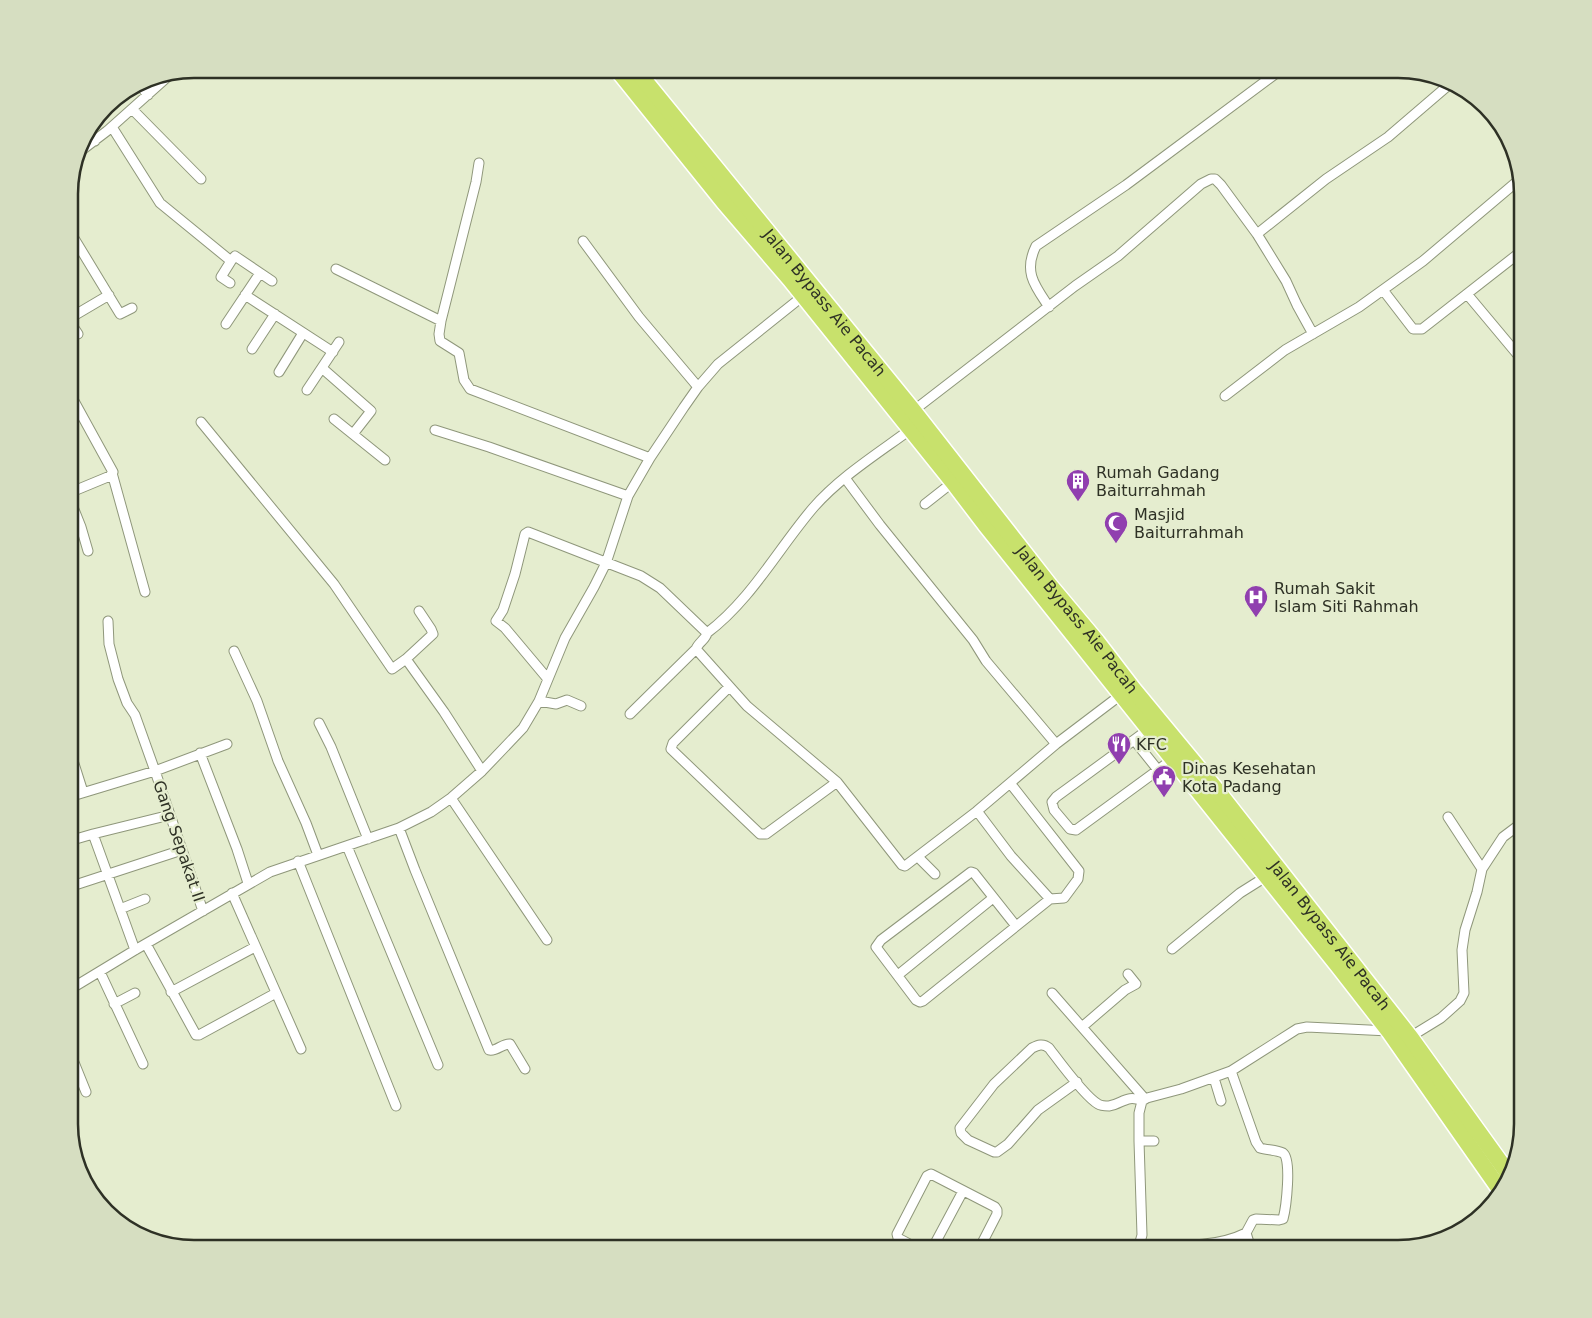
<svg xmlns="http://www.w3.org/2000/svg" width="1592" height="1318" font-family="'DejaVu Sans',sans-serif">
<rect width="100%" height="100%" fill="#e5edcf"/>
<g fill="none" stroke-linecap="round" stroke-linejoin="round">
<g stroke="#8f977b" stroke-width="11">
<path id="street" d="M138,83L148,95
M132,109L201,179
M112,127L160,203L231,261L235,256L272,281
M88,130L95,141
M78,153L107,131L172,73
M479,163L476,182L441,321L439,334L440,341L459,353L464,380L470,389L650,458
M1514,184L1523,196
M69,230L120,314L132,308
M1257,234L1286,281L1297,305L1313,334
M583,241L639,317L698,387
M336,269L441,321
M230,283L221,277L231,261
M1383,290L1413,329H1422L1523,250
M1467,294L1523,361
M245,295L333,352
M1049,307C1035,286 1023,272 1036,246L1126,185L1282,69
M226,324L260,273
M78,334L70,322V318L109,295
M252,349L275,314
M322,368L371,411L353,434
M279,372L303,333
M307,390L339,342
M1225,396L1285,350L1359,307L1423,261L1520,179
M913,411L1075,286L1118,256L1201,184L1211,179H1215L1221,185L1257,234L1326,179L1388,137L1451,83
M334,419L385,460
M201,422L334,584L392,669L406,659L444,712L482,771
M435,430L489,447L628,496
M112,473L145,592
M845,478L880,525L973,640L986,661L1056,744L977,811L905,866L902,865L837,782L747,706L696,649C698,643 706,639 707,633C751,600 778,549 813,508C840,477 877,454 911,429
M69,493L110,476L113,472L69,392
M69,497L81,527L88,551
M925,504L953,482
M108,621L109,644L118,679L127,703L135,715L155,771L203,911
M234,651L257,701L278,761L306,823L318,855
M406,659L433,634L431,629L419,611
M547,678L505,628L496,621L503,610L515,574L525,534L528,532L641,576L660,588L707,633
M729,687L673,743L671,749L760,834H766L837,782
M539,701L556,704L567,700L581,706
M630,714L696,649
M319,723L331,747L368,839
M1149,729L1056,797L1052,802L1054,810L1070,829L1076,830L1173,759
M1134,740L1158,770
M1056,744L1122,694
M69,748L83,792
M200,753L237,849L248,883
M1010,783L1079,871L1078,879L1064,898L1050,899
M69,797L155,771L227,744
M451,798L547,940
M977,811L1011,856L1050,899L923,1001L920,1002L916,1000L876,947L881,940L971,872L974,873L1016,926
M1448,817L1482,869
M399,828L415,870L489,1050C496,1052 503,1043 510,1044L525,1069
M93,834L135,950
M69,841L93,834L170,815
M347,846L438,1065
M918,857L935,874
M298,861L396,1106
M69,887L182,850
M232,893L301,1049
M120,909L145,899
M146,944L196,1035H199L276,993
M1172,949L1240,893L1267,876
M100,972L143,1064
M898,975L993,898
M69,990L135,950L270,872L399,828L431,812L451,798L482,771L523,728L539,701L565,638L594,587L606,563L628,496L650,458L684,407L698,387L718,364L803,296
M171,992L255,947
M1052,993L1145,1099
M114,1004L135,993
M1082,1027L1125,990L1136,984L1128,974
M1410,1037L1441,1018L1460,1001L1464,993L1462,950L1465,930L1477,892L1482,869L1503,837L1523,822
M69,1050L86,1092
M1214,1078L1221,1101
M1077,1082L1038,1110L1008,1144L997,1152H994L968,1140L961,1133L960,1128L994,1084L1032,1048C1038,1045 1043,1043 1049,1048C1059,1061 1085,1097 1098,1104C1101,1106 1105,1106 1109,1106C1122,1104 1127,1094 1142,1101
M1139,1141H1154
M1246,1233L1251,1249
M1139,1245C1174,1245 1214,1249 1246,1233L1253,1220L1256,1219L1279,1220L1283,1219C1286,1208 1292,1159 1283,1153C1277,1150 1267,1150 1260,1148L1256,1142L1231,1071
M919,1249L898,1238L897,1234L927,1176L931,1174L995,1207L997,1210V1214L979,1249
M932,1249L963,1191
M1138,1249L1142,1235L1139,1141V1113L1142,1101L1147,1098L1181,1089L1231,1071L1297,1029L1307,1027L1389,1031"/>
</g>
<g stroke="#fff" stroke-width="19">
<g id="highway">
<path d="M617,69L724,202L790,279L953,482L985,524L1340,968L1389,1031L1501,1191"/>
<path id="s1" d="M635,69L911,408L1050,586L1097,642L1133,689L1218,792L1410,1037L1510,1176"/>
</g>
</g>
<use href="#street" stroke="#fff" stroke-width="9"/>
<use href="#highway" stroke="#c8e16c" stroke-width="16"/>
</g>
<defs>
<g id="building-pin" transform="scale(1.25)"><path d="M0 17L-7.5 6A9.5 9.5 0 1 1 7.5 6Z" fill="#903faf" stroke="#e5edcf"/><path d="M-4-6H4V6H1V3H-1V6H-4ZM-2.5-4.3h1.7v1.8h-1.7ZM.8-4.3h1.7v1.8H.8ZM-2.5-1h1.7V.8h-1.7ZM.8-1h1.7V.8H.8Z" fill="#fff"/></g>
<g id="mosque-pin" transform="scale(1.25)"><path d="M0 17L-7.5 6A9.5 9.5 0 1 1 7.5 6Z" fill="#903faf" stroke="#e5edcf"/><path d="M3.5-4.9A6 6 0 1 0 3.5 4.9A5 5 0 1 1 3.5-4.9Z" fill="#fff"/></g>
<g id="hospital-pin" transform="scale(1.25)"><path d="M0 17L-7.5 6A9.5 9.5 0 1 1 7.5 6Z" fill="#903faf" stroke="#e5edcf"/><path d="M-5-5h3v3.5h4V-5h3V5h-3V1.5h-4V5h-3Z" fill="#fff"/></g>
<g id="restaurant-pin" transform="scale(1.25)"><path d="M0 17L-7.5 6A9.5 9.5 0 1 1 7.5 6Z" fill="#903faf" stroke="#e5edcf"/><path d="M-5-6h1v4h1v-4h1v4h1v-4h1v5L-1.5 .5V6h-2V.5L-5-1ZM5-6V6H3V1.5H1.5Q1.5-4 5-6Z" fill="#fff"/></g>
<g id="civic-pin" transform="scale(1.25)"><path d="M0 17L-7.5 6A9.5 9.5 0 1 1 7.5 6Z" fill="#903faf" stroke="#e5edcf"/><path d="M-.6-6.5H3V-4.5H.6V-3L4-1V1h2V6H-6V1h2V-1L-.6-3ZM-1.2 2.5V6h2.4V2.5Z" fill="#fff"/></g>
</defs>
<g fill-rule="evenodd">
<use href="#building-pin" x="1078" y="481"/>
<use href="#mosque-pin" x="1116" y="523"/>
<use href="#hospital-pin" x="1256" y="597"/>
<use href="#restaurant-pin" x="1119" y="744"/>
<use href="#civic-pin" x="1164" y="777"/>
</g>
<g text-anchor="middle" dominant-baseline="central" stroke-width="4.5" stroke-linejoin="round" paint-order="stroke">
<g font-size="16" fill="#2e3125" stroke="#e5edcf">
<text stroke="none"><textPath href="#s1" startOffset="301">Jalan Bypass Aie Pacah</textPath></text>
<text stroke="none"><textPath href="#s1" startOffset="706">Jalan Bypass Aie Pacah</textPath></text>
<text transform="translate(179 841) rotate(71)">Gang Sepakat II</text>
<text stroke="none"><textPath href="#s1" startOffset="1111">Jalan Bypass Aie Pacah</textPath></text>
</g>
<g font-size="16" fill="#2e3125" stroke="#e5edcf" text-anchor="start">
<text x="1096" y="472">Rumah Gadang<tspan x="1096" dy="18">Baiturrahmah</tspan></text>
<text x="1134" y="514">Masjid<tspan x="1134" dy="18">Baiturrahmah</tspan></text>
<text x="1274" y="588">Rumah Sakit<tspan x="1274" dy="18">Islam Siti Rahmah</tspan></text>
<text x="1136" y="744">KFC</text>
<text x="1182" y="768">Dinas Kesehatan<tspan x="1182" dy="18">Kota Padang</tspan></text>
</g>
</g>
<path d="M0 0H1592V1318H0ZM194 78H1398A116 116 0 0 1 1514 194V1124A116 116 0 0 1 1398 1240H194A116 116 0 0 1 78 1124V194A116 116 0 0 1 194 78Z" fill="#d6dec1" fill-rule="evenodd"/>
<path fill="none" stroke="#2e3125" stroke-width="2.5" d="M194 78H1398A116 116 0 0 1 1514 194V1124A116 116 0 0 1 1398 1240H194A116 116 0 0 1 78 1124V194A116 116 0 0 1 194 78Z"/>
</svg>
